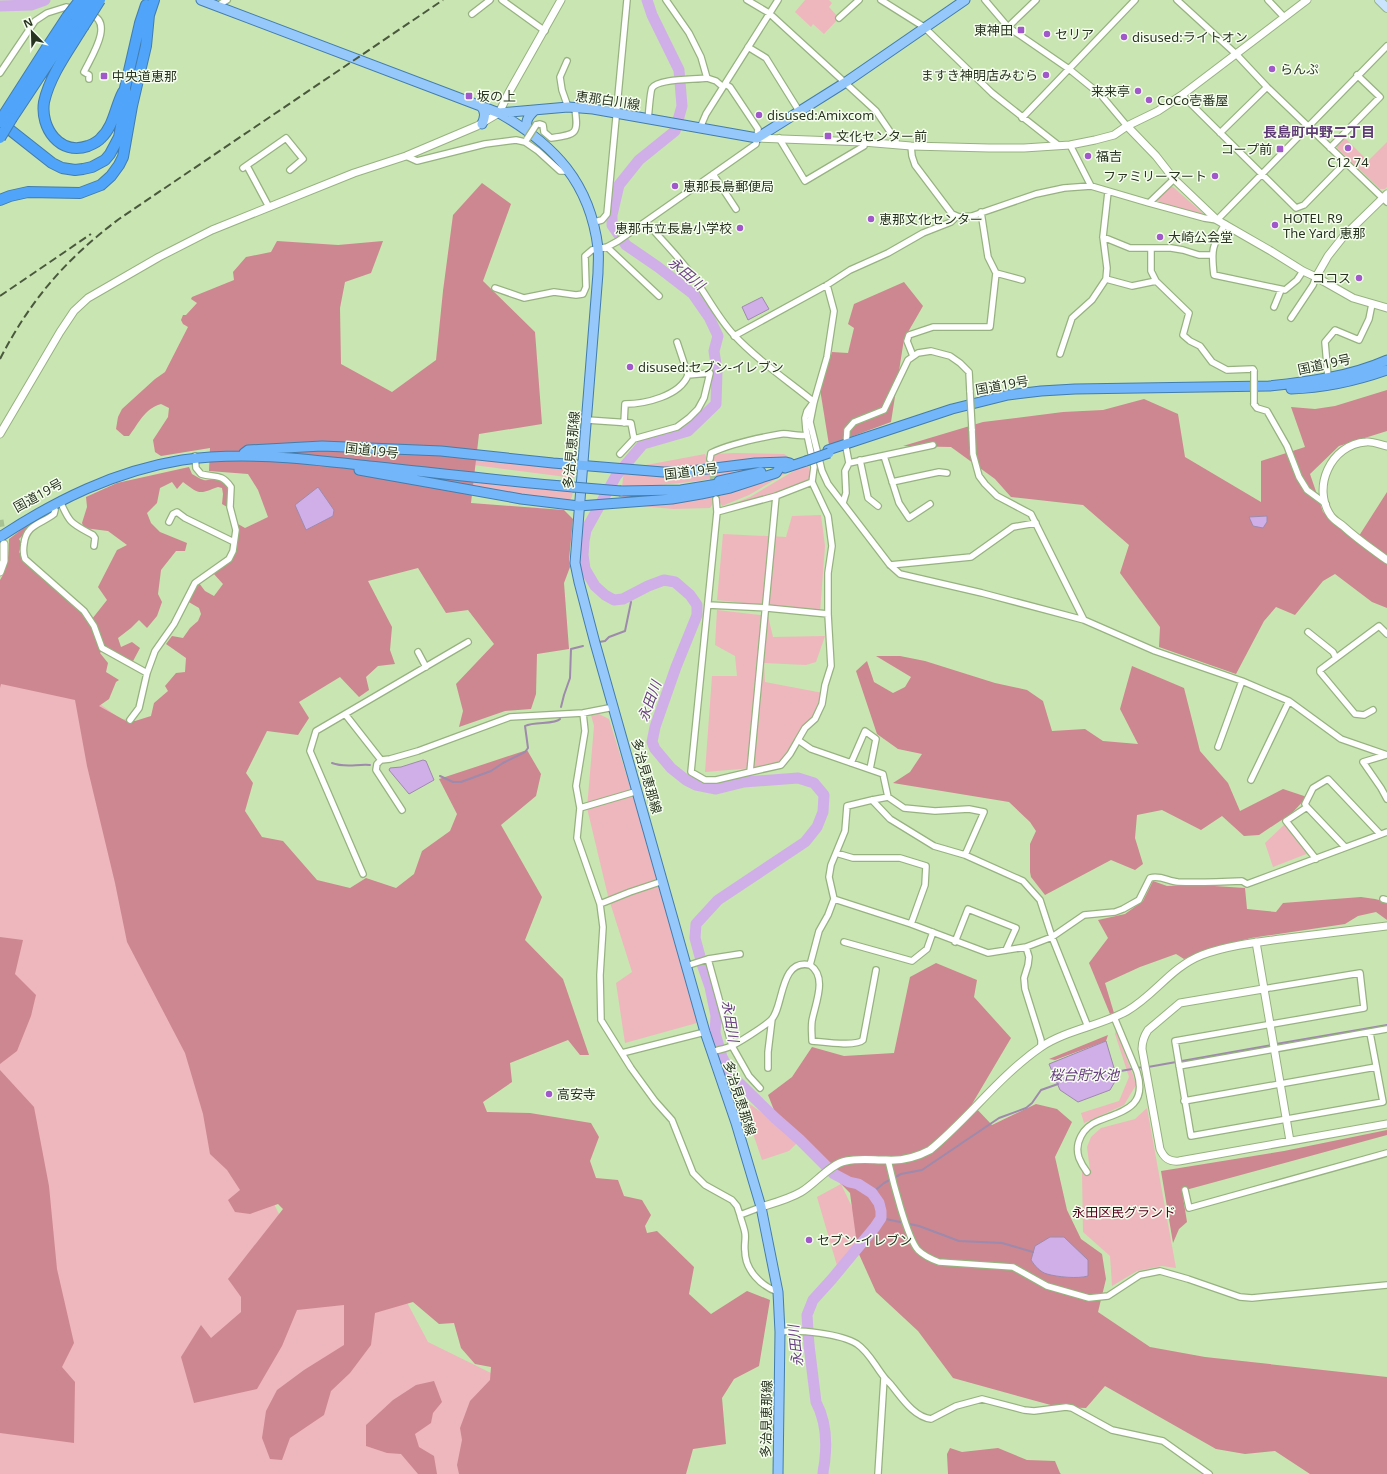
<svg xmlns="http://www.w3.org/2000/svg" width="1387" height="1474" font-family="'Noto Sans','Noto Sans JP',sans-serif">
<rect width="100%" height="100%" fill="#c9e5b1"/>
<path fill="#eeb7bd" d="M805,0H829L832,3L829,7L839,18L824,34L813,24L811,27L795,12Z
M1345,138L1368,161L1387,142V187L1385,189H1380L1337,148V144Z
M1170,187H1173L1206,216L1187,210L1154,203Z
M734,453L784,454L792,459L694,469L630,468L705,454L707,459L712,458L714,454Z
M436,454L571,469L574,478L458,463Z
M808,465L811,476C799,492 744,502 723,508L750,497L797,469Z
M773,466C721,479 676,486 622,486L624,472Z
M360,467L573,490L572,497L568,502L518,495Z
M795,467L793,469L749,495L722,506L718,499L715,500L710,508L673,509L641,506L750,484Z
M706,491L621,501V494Z
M821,515L825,546L820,612L717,600L723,534L786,537L792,516Z
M717,610L768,616L773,637L825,636L816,662L806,665L764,663L765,682L823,693L800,743L786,765L705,772L712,676H737L735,656L715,645Z
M0,678L100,704L122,720L128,718L266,1188L282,1220L384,1259L428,1342L493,1374L520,1474H0Z
M599,714L609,719L665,899L697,1023L625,1043L616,983L632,972L608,896L587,808L594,726L591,715Z
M1285,824L1309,853L1273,867L1265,843Z
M1116,1030L1133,1075L1136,1085L1124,1105L1084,1123L1081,1113L1119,1101L1129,1077L1115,1034Z
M741,1098L800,1140L789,1151L762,1160Z
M1147,1108L1176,1268L1162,1266L1137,1271L1112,1286L1110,1256L1083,1232L1082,1172L1090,1171L1087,1147L1091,1137L1101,1128L1135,1119Z
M841,1184L851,1205L865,1239L838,1269L817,1197Z"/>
<path fill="#cd8790" d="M482,183L511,204L483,281L535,332L542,424L479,434L471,503L564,510L573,519L569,560L570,567L564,583L569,649L537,654L536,694L531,709L505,711L459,727L463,711L456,684L494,644L468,610L446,613L418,568L368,581L392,627L390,650L395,664L378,666L366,677L369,690L359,697L340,677L299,702L309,718L298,735L267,731L246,773L253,783L245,811L262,837L283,841L317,880L350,888L366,878L396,888L414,874L422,851L450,831L457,814L439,779L527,750L541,774L536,796L501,825L542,897L525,940L563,979L589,1055H580L568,1040L510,1063L512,1082L483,1102L487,1112L530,1113L591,1123L599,1137L590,1161L596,1178L618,1180L624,1196L642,1200L651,1215L645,1226L647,1233L657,1231L694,1267L689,1294L711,1314L747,1291L770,1300L759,1366L734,1379L722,1398L726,1444L693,1449L686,1474H459L457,1465L462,1440L460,1428L470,1401L490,1380L491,1367L475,1364L461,1348L454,1323L439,1324L413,1302L375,1313L371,1345L350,1373L331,1391L324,1415L290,1438L282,1460L270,1459L262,1438L266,1411L277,1390L304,1370L344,1345V1305L297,1310L282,1346L257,1389L194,1403L181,1357L201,1325L211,1338L241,1312V1297L228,1279L283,1209L278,1204L250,1214L235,1212L228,1200L240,1190L227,1170L210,1154L203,1114L185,1053L127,942L115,883L87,766L75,700L1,684L0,688V580C8,568 9,554 9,539L34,520L35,523L19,539L22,544L19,552L24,560L92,619L107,600L98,587L117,550L127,545L108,531L84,528L82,523L87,507L86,497L117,483L189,467L192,474C196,476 200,479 204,480C208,481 213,478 217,479C231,483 229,497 227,507L222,504L223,494L222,488L218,487C199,494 200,495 183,482L177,489L172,482L160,488L157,503L147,513L151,523L160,532L187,543L185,551H176L161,570L158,594L162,602L157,616L147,628L139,620L131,628L118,638L121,647L132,642L140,648L132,663L106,646L100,653L108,663L106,672L119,680L116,682L109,699L99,706L126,721H135L151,716L154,703L168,691L165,686L176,673L185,672L186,658L166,644L172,636L183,638L190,628L198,621L201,614L199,608L187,601C188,593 189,584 196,579L205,591L214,596L223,584L213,573L231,561L234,551L238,524L245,528L268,517L258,490L248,474L209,471L210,448L161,456L155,452L153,440L168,417L169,408L161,404C144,409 139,423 129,436H124L116,429L118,417L122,409L155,379L165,372L188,327L183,324L181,320L183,315H186L197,303L191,299L192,297L234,280L233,272L246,257L271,252L277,241L338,245L383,241L371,273L345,282L340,308L341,364L392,392L436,360L443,291L453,215Z
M904,282L923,306L904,339L891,422L829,445L820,389L832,352L848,353L854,328L848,324L854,304Z
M1387,390V431L1339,446L1310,474L1323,512L1357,539L1387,492V608L1372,602L1335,574L1323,581L1295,615L1276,607L1264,621L1236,674L1159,647L1160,627L1120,573L1129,545L1083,505L1011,497L995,479L951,447L903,446L983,422L1063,412L1103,410L1144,399L1178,414L1185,457L1261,502V461L1305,447L1291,407L1315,409L1335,406Z
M876,656H900L925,661L995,683L1027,690L1043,701L1052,731L1085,729L1103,741L1138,744L1120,709L1132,666L1184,688L1200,751L1228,783L1240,811L1283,789L1307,797L1292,813L1259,835L1244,836L1222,816L1201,830L1162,810L1137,815L1135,838L1143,864L1135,870L1111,860L1045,895L1031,877L1030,872V844L1036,831L1030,822L1009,802L893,783L910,772L922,754L898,749L877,734L856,671L867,661L874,682L893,693L905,687L911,677Z
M1153,881L1167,886L1199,885L1245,888L1247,909L1276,912L1283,903L1361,897L1375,899L1387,902V920L1376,912L1358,916L1345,924L1251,938L1213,948L1184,959L1176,954L1140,967L1105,983L1114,1013L1110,1014L1089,963L1108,938L1098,920L1125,914L1143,901Z
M0,937L23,940L15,974L36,995L31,1016L17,1051L0,1064Z
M936,963L977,980L974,997L1011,1038L972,1104L992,1125L1036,1104L1057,1109L1072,1122L1055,1157L1067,1210L1081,1239L1102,1254L1106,1279L1098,1312L1150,1347L1205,1357L1387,1377V1474H1310L1275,1451L1245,1454L1216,1449L1105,1386L1086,1408L1058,1407L953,1378L918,1331L876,1292L858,1252L850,1193L778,1120L768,1095L792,1077L812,1047L844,1056L894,1053L910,977Z
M1108,1035L1106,1041L1055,1060L1049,1059Z
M0,1070L34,1107L49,1186L57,1269L74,1343L62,1367L75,1382L74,1443L0,1433Z
M1387,1130V1135L1182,1191L1187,1222L1179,1229L1173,1243L1161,1171L1284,1151Z
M434,1381L442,1402L433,1413L431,1423L415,1434L419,1447L434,1456L437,1474H418L401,1454L387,1453L366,1446V1425L393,1400L416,1385Z
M950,1448L962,1452L998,1448L1027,1460L1055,1461L1060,1473L1061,1474H948L947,1454Z"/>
<path fill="#d0afe8" stroke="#9e8aac" d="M762,297L769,309L748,320L742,307Z
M318,487L334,510L333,516L306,530L295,505Z
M1267,516V522L1263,528L1253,526L1249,517Z
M423,760L426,761L434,780L409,794L389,770L390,768L401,767Z
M1106,1041L1117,1078L1110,1090L1078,1102L1060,1090L1049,1064Z
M1050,1237H1064L1088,1260V1276C1078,1279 1057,1277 1047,1274C1040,1272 1035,1266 1031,1260L1035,1246Z"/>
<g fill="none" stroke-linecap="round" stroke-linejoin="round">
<path stroke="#9e8aac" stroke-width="2" d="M599,642L605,641L609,637L625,631L631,602L628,597
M561,707L564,695L570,678L571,649L583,646
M332,763C345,768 356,764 370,765
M440,776L453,782H461L491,771L503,763L525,752L528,748L525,726C534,721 555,725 560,719
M1276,1044L1387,1025
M1148,1067L1272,1045
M1115,1072L1143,1067
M872,1193L884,1183L901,1174L922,1170L999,1118L1026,1108L1032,1103L1041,1090L1058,1084
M881,1218L919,1226L959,1241L1002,1243L1033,1252"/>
<path stroke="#d0afe8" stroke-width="11" d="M647,0L652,15L679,70L682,106L675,131L639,160L619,185L612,215V225L626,245L658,267L693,294L709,317L718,336L714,351L717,371L716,404L688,431L643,444L616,476L586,530L584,541L583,555L585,569L595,586L605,595L614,600L623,599L648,586L664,580L675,582L690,595L697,605V615L676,667L655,727L652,742L655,749L671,768L686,780L696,785L716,789L744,782L798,778L814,783L824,795L823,812L817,827L805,842L718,900L696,924L695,938L702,964L710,987L716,1016L715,1033L722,1057L728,1069L734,1078L775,1118L800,1140L834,1174L849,1182L858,1184L872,1193L879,1203L881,1211V1218L875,1227L832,1279L813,1300L807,1315L809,1345L816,1402C825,1419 827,1439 825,1458C825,1464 823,1468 823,1474
M0,6L31,5L45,0"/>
<path stroke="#a9c294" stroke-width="5.5" stroke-dasharray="5.5 3" stroke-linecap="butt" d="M710,459L714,487"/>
<path stroke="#a9c294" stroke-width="7" stroke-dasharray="7 3.5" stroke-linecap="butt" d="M0,520L3,539"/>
<g stroke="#97b280" stroke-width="8">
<path id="minor" d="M502,0L545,31
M666,0L689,33L701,57L707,78L716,81L723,87
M747,0L769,13L876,111L895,139L897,145
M881,0L924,27L992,93L1058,145
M985,0L1008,27L1069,69L1101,95L1127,126
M1177,0L1236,54L1267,87L1387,202
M1268,0L1284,17
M217,6L227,0
M472,14L490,0
M839,18L859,0
M1008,27L1036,0
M748,47L766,58L799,111
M567,61L560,77L562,90L568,107
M0,73L35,21L47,13L66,7L74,9
M89,79V75L84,72C91,57 115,22 90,14
M1182,95L1296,208L1304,205L1345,163
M1022,118L1135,0
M648,119C649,112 650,92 652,88C658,78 696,80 707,78
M536,125L540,124L543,125L544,132L551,138C578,134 578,134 575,108
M700,128L706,114L778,0
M1220,133L1267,87
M779,138L805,181L864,146L863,142
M1070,145L1091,186
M1330,148L1380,97L1357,75
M406,156L417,161L485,144L516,140L525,142L538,151L560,171H569
M247,166L269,207
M243,168L286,138L303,159L290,170
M713,174L736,209
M1108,192L1103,237L1107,268L1106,279L1132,286L1156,281L1189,313L1183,335L1190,341L1200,346L1212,362L1227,370L1253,369L1254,371
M1149,203L1204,218L1217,220L1387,46
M952,214L959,217L972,216L1036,194L1064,188L1091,186L1149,203L1174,179
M594,222L602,220L607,214L627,0
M646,222C660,238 675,253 688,270C705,291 716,316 734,335C757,360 787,380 814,402
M1225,224C1212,246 1211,250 1214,275L1285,290L1297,280L1303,271
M1103,237L1130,248H1171L1183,250L1199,255H1211
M607,247L659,296
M1151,248V271L1156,281
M996,273L1022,280
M827,285L834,311L827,357L814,402L810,422L822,471L828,484L890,565L900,574L982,593L1084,620L1155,651L1242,681L1289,701L1341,739L1387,755
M495,288L524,298L554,292L576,295L583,294L586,287L585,256L592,250L607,247L618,241L756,144L758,129L730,87L725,84
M1274,307L1281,290
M1291,318L1313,285L1316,277
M734,336L827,285L850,270L888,253L923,233L951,222L955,218L915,165L912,156L911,146
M677,342L688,375
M1060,354L1072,318L1092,300L1106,279
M913,356L907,341L909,335L933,327H990L996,273L988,257L981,212
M1328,377L1325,342L1335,330L1359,340L1369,319L1372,304
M812,404L807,411L805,418L806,430L814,467L812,482L828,516L832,546L828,573V614L831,666L825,685L822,704L815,719L805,728L798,740L811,749L883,774L888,797
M1254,404L1257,408L1267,411L1287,446L1299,477L1307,490L1326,504
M587,420L631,423L634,439L620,454
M624,423L625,404C645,404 680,396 688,375L710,373L704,398L698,409L689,418L677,427L634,439
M972,429L973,454L979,476L985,484L997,496L1031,514L1084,620
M884,456L899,503L909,518L930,504
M710,459L711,453C732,443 758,438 781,434C790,433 798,437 807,435
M860,460L868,498L878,506
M849,463L933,445
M892,482L939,472L947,473
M776,496L750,772L781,765L790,754L798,740
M716,499L717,512
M60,501C70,524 71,523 93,535L95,538L94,546
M843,503L846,493L845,471L849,463L846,447L847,430L854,422L884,410L908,360L918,353L931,351L950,356L960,363L969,372L970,392
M55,510L54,514C42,524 26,524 24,544C23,550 23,554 25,559L84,611L94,626L102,648L147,673
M169,522L173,514L177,512L185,518L234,542
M890,565L971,557L1013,527L1036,523
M708,605L767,608L828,614
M1308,632L1333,652L1336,658
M418,652L426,667
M1373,710L1364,715L1355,714L1320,672V670L1379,626L1387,634
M583,713L585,731L576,786L580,808L577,838L600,904L603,927L600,975L601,1020L631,1068L655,1101L672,1120L693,1173L705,1185L732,1200L737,1206L740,1215L761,1207
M345,714L316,731L310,751L363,874
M130,720L139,708L147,673L155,651L174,624L195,583L229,559L233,551L236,530L230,507L231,487C221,473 216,478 201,474L196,468L195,456
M1218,747L1242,681
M1386,755L1363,762L1381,788L1387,799
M381,760L345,714L468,642
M851,763L865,731L876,739L870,769
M750,772L716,780H705L691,772L717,512L776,496L812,482
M1251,780L1289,701
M872,800L890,819L934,846L965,855L1023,881L1040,900L1052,937L1088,1027
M1307,807L1345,847
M580,808L638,791
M402,810L376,770L377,764L381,760L390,759L418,751L510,717L583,713L614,707
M836,853L853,858H900L926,866L925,885L911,924
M1316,859L1286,821L1307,807L1305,804L1313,788L1328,779L1380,834
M834,899L911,924L988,953L1026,947L1052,937L1084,915L1115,912L1123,909L1139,900L1150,878C1160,875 1168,881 1178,882C1199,883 1221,882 1242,881L1247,884L1387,832
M1383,899L1387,900
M600,904L630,892L663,881
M844,942L912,961L927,949L933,932
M955,942L968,909L1016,928L1006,950
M1026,947L1029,957L1028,965L1024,978L1025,989L1041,1040V1047
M740,954L708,959L732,1046L749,1076L760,1088
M810,965C828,977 815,1004 812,1021C811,1028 812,1034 812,1041C823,1042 856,1047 863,1040L876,970
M686,966L708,959
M1263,989L1360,973L1364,1008L1175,1041L1191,1136L1383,1102L1370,1033
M712,1052C717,1050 724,1049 729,1047C737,1044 765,1026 771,1020C784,1008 779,958 810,965L819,931L828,915L834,899L829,877L831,865L845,831L847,806L872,800L888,797L904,808L935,811L969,809L984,812L965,855
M622,1053L705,1032
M1179,1066L1387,1029
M768,1068V1052L772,1019
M1184,1101L1376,1067
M888,1160C892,1178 907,1238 918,1250C924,1256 931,1259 939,1262L1013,1267L1047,1286L1089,1298L1108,1296L1140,1275L1160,1271L1188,1279L1240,1297L1252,1298L1387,1285
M1087,1172C1084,1168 1081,1163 1079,1158C1074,1143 1083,1127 1098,1121C1123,1111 1148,1107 1137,1072L1114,1017
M1185,1190L1189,1208L1387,1153
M740,1215C741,1220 744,1227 745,1233C746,1239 744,1245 745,1251C745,1270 761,1286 778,1292
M780,1332C799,1329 841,1334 857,1344C869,1352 875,1366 884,1377C886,1380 890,1383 892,1386C902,1398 914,1417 931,1419L956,1406L982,1399L1024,1410L1034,1411L1066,1407L1072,1408L1112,1430L1163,1441L1209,1474
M878,1474L884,1378"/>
</g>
<g stroke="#97b280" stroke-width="9">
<path id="tertiary" d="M1127,126L1156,156L1174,179L1217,220L1271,251L1303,271L1316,277L1353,298L1387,308
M757,138L863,142L911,146L989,148H1024L1070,145L1095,140L1114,135L1127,126L1158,111L1182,95L1307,0
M1316,277L1328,256L1343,237L1387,194
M0,434L60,332L74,311L88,298L159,257L212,230L354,173L406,156L477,126L499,113L508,94L561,0
M1387,446C1381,445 1372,441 1366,442C1331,444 1311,488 1331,516C1334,520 1339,523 1343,526C1357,539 1372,549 1387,560
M0,572L4,561V544
M1256,942L1290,1141
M1263,989L1180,1003L1148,1030C1144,1036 1142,1041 1142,1049L1160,1149C1164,1158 1169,1162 1179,1161L1387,1124
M761,1207C774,1203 789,1199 801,1192C815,1184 830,1164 846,1161C859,1158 873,1160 886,1160C901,1161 917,1157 930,1150C969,1118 999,1076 1041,1047C1066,1030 1100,1026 1127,1011C1155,995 1171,967 1202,955C1229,945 1259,942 1288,938C1321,934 1354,930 1387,926"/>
</g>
<g stroke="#97b280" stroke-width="10">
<path id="secondary" d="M1379,0L1387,8"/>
</g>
<g stroke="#427dad" stroke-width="11">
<path id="primary" d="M201,0L499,113L568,107L593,109L757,138L846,82L965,0
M481,106C486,112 485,117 482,124
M499,113C555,145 590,183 598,248C599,256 598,265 598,273L575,563L579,582L595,643L705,1032L736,1123L761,1207L778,1292L780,1332L778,1474
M528,132C525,122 527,117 535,110"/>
</g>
<g stroke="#427dad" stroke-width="11">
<path id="trunk" d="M1291,389C1324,388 1356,381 1387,370
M828,450L952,409L1008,395L1041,391L1075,389L1269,386C1308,382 1351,376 1387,360
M244,453L248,450L322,446L441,451L553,463L663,472H683L755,463L786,462L790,463
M785,468L806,461
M359,470L521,499L579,506L672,499L701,494L730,488L776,473L778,470
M719,481L761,472
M621,491L681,490L724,483
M0,537C56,500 115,471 182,460C244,451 307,459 369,466C437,473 505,481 573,487"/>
</g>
<g stroke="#427dad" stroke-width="12">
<path id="motorway" d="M83,27C69,50 50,75 44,102C40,128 60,156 88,146C93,144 98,142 101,138C114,126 115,107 123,92
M5,113L46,49L67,17
M12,118L75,23
M0,122L52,163L62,168L75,170L83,169L92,167L105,160L110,154L119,137L126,100L125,88L140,23L146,5
M0,200L10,196L28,192L80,193L101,185L111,176L119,165L123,157L132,106L146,46L149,15L154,0"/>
</g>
<use href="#minor" stroke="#fff" stroke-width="5.5"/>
<use href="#tertiary" stroke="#fff" stroke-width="7"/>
<use href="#secondary" stroke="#cae4fd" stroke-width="8"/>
<use href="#primary" stroke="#96c8fb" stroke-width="9"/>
<use href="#trunk" stroke="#73b6fa" stroke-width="9"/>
<use href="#motorway" stroke="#50a4f9" stroke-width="10"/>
<path stroke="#4a583e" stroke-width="2" stroke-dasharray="8 4" stroke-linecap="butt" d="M0,296L91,234
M0,359C31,299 66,259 119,219L443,0"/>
<g stroke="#97b280" stroke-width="8" stroke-linecap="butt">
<path id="minor-bridge" d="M527,139L536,125
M1254,371V404
M970,392L972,429"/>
</g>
<g stroke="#427dad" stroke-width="11" stroke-linecap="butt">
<path id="trunk-bridge" d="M806,461L829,453
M573,487L621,491"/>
</g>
<g stroke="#427dad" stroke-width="12" stroke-linecap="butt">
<path id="motorway-bridge" d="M67,17L80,0
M75,23L91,0
M83,27L100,0
M0,122L5,113
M0,138L12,118"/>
</g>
<use href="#minor-bridge" stroke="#fff" stroke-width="5.5"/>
<use href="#trunk-bridge" stroke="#73b6fa" stroke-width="9"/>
<use href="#motorway-bridge" stroke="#50a4f9" stroke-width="10"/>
</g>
<g fill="#a058cb" stroke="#f6feef" stroke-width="1.5">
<rect x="1017" y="26" width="8" height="8" rx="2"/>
<circle cx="1047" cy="34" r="4"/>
<circle cx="1124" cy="37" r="4"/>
<circle cx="1272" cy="69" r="4"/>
<circle cx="1046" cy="75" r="4"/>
<rect x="100" y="72" width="8" height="8" rx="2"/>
<circle cx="1138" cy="91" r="4"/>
<rect x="465" y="92" width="8" height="8" rx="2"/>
<circle cx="1149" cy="100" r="4"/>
<circle cx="759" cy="115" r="4"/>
<rect x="824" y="132" width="8" height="8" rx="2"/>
<circle cx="1348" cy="148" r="4"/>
<rect x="1276" y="145" width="8" height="8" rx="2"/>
<circle cx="1088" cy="156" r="4"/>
<circle cx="1215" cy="176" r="4"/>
<circle cx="675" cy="186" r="4"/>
<circle cx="871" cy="219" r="4"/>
<circle cx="1275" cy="225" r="4"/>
<circle cx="740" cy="228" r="4"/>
<circle cx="1160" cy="237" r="4"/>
<circle cx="1359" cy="278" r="4"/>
<circle cx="630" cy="367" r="4"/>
<circle cx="549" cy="1094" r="4"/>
<circle cx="809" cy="1240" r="4"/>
</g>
<g text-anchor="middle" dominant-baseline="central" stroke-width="3" stroke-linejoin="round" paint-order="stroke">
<g font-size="13" fill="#293420" stroke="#f6feef" text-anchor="start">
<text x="1013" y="30" text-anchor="end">東神田</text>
<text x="1055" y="34">セリア</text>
<text x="1132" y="37">disused:ライトオン</text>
<text x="1280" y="69">らんぷ</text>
<text x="1038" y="75" text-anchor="end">ますき神明店みむら</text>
<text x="112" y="76">中央道恵那</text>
<text x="1130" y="91" text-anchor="end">来来亭</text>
<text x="477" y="96">坂の上</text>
<text x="1157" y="100">CoCo壱番屋</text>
<text x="767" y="115">disused:Amixcom</text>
<text x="836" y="136">文化センター前</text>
<text x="1272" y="149" text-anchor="end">コープ前</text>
<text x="1096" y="156">福吉</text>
<text x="1348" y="162" text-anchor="middle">C12 74</text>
<text x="1207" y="176" text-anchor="end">ファミリーマート</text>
<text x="683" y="186">恵那長島郵便局</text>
<text x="1283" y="218">HOTEL R9<tspan x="1283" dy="15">The Yard 恵那</tspan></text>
<text x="879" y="219">恵那文化センター</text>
<text x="732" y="228" text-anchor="end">恵那市立長島小学校</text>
<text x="1168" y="237">大崎公会堂</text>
<text x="1351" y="278" text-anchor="end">ココス</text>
<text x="638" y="367">disused:セブン-イレブン</text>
<text x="557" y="1094">高安寺</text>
<text x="817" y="1240">セブン-イレブン</text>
</g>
<g font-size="13" fill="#293420" stroke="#f6feef">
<text transform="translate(608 100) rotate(8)">恵那白川線</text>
<text transform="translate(1324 364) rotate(-12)">国道19号</text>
<text transform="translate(1002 385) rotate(-10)">国道19号</text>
<text transform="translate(372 450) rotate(6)">国道19号</text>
<text transform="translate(571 450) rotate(-85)">多治見恵那線</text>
<text transform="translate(691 471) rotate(-7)">国道19号</text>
<text transform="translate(38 495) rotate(-29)">国道19号</text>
<text transform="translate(647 776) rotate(74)">多治見恵那線</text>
<text transform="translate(740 1098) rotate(72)">多治見恵那線</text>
<text transform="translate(766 1419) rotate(-89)">多治見恵那線</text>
</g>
<g font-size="13" fill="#56001c" stroke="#f6feef">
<text x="1124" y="1212">永田区民グランド</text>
</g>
<g font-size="14" font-weight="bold" fill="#5e3b75" stroke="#f6feef">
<text x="1319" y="131">長島町中野二丁目</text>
</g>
<g font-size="14" font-style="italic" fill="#673d81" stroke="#f6feef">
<text transform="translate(687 273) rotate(40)">永田川</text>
<text transform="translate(649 701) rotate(-70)">永田川</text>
<text transform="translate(731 1021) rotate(81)">永田川</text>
<text x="1084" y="1074">桜台貯水池</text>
<text transform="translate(795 1346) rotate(-96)">永田川</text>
</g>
</g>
<g transform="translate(32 32) rotate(337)" stroke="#f6feef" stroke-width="3" paint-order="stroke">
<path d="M0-3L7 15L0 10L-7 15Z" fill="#293420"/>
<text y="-6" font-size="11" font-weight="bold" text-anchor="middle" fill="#293420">N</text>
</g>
</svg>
